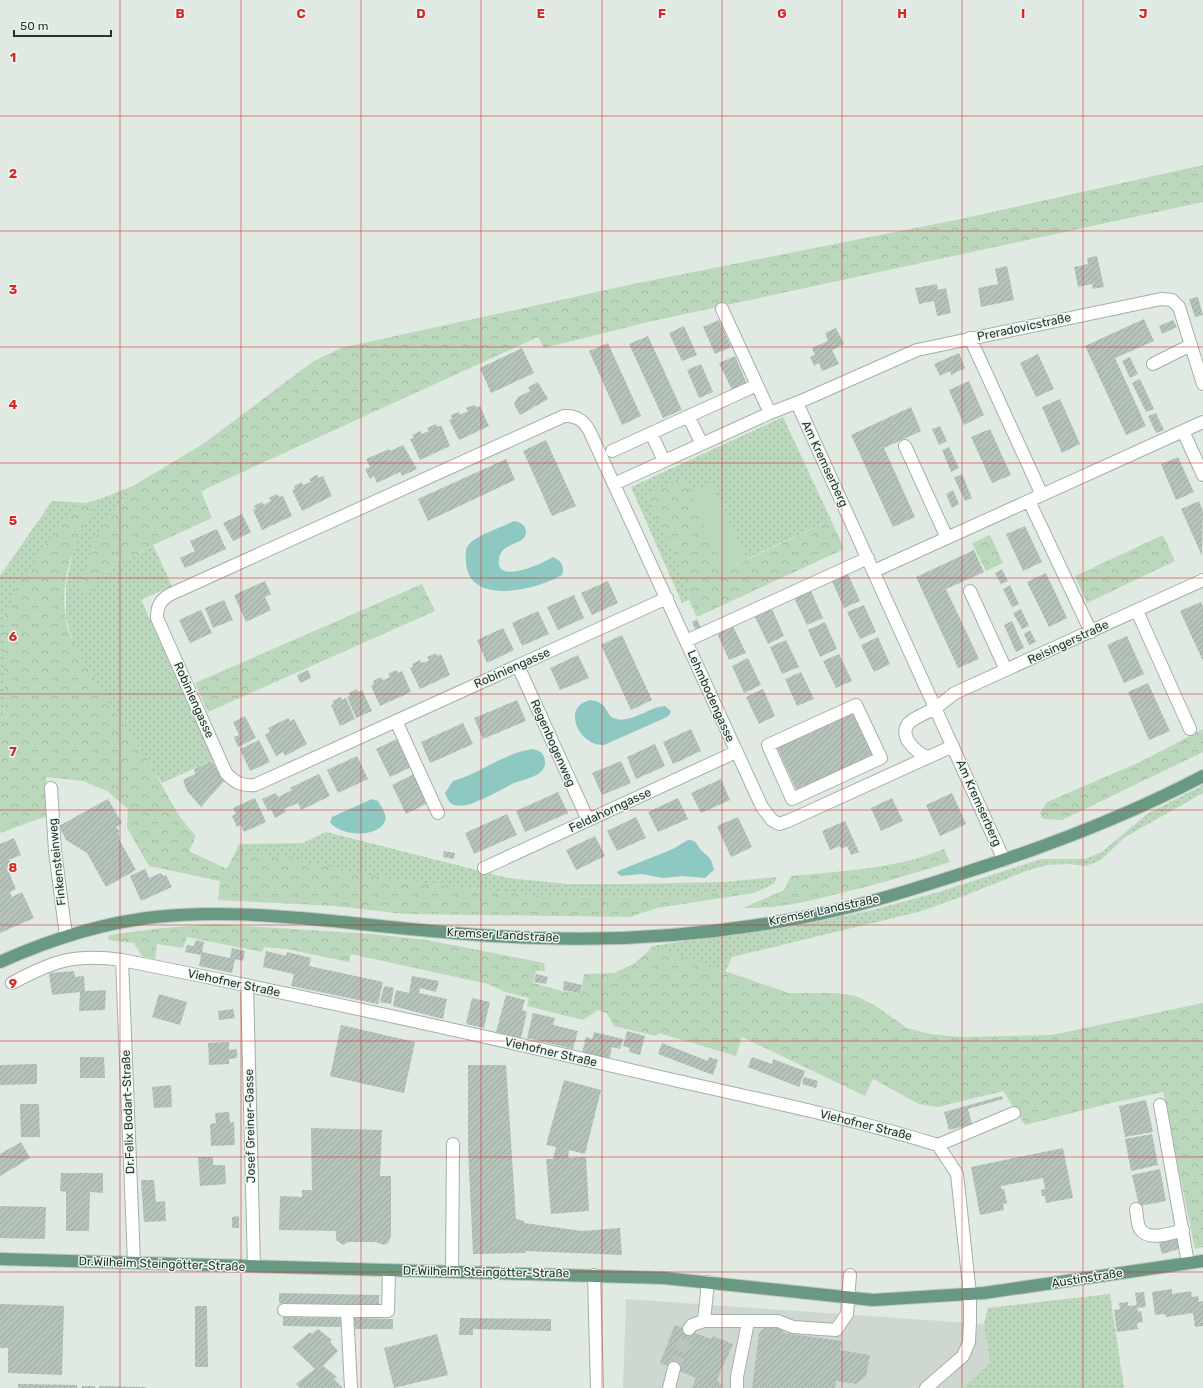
<svg xmlns="http://www.w3.org/2000/svg" width="1203" height="1388" font-family="Rubik,sans-serif">
<defs>
<pattern id="grass-dots" width="8" height="8" patternUnits="userSpaceOnUse"><rect width="8" height="8" fill="#bbd8bc"/><path d="M2 2h.1M6 6h.1" fill="none" stroke="#a0baa2" stroke-width="1.8" stroke-linecap="round"/></pattern>
<pattern id="forest-crowns" width="20" height="18" patternUnits="userSpaceOnUse"><rect width="20" height="18" fill="#bbd8bc"/><path d="M2 6a3 3 0 1 1 6 0M12 15a3 3 0 1 1 6 0" fill="none" stroke="#a0baa2"/></pattern>
<pattern id="building-hatch" width="6" height="6" patternUnits="userSpaceOnUse"><rect width="6" height="6" fill="#b5c3bb"/><path d="M-1 1l2-2M0 6l6-6M5 7l2-2" fill="none" stroke="#9ba8a1"/></pattern>
</defs>
<rect width="100%" height="100%" fill="#e0e9e2"/>
<path fill="#ced8d1" d="M626,1299L984,1324L990,1362L962,1388H623Z"/>
<path fill="url(#grass-dots)" d="M783,417L831,520L688,586L689,600L682,603L631,487Z
M133,486L117,510L105,521L94,540L90,562L80,589L96,577L153,545L172,586L141,600L215,759L162,783L114,711L74,645L66,618V584L74,548L86,521L100,499Z
M52,501L86,503L64,520L5,705L0,733V576Z
M1203,785V793L1125,837L1101,860L1086,866L1068,864L1047,865L1026,871L964,896L918,912L732,957L725,972L660,949L647,952L652,946L804,924L869,911L939,892L1041,859H1085L1102,852L1147,814Z
M326,832L508,878L567,884H626L724,882L777,877L774,884L680,897L543,896L394,880L335,869L234,855L239,844L303,843Z
M1110,1294L1124,1388H962L990,1362L984,1324L988,1308Z"/>
<path fill="url(#forest-crowns)" d="M1203,165V202L648,322L544,348L538,337L201,491L212,518L153,545L96,577L91,592L83,595L80,589L90,562L94,540L105,521L117,510L133,486L203,444L299,372L314,361L341,348L638,283L956,220Z
M683,477L725,570L831,520L844,549L697,617L689,600L688,586L646,494Z
M100,499C78,532 58,577 66,619C69,640 82,658 93,676C109,703 127,729 144,755C163,783 173,813 196,836L189,851L227,869L234,855L259,853L394,880L543,896L680,897L774,884L754,893L657,908L630,917L405,914L335,906L218,900L220,881L149,866L127,828L128,809L107,791L83,781L46,777L47,816L0,833V733L5,705L3,636L5,618L16,588L64,520L86,503Z
M990,535L1003,563L986,571L972,543Z
M1163,535L1175,561L1087,603L1075,576Z
M422,584L435,611L208,712L195,683Z
M1203,729V752L1062,820L1043,819L1040,813L1047,802L1140,762Z
M944,849L950,862C912,874 875,885 837,894C805,902 776,909 743,908L784,890L791,876C842,871 896,869 944,849Z
M215,924L371,934L427,940L544,963L545,971H536L533,983L562,991L581,993L584,974L614,973L635,963L647,952L660,949L789,993H836L856,996L876,1006L907,1028L930,1034L960,1037L1052,1035L1203,1003V1247L1195,1249L1163,1092L1107,1104L1025,1125L1003,1091L938,1107L919,1104L873,1079L865,1096L742,1037L736,1056L659,1033L656,1036L614,1026L607,1013L598,1010L583,1020L527,1006L529,998L505,992L488,984L351,954L349,962L287,949L264,947L262,952L187,937L183,948L157,944L155,959L142,956L134,943L108,940L109,935L162,928Z"/>
<path fill="#bbd8bc" d="M712,484L747,560L725,570L691,493Z"/>
<path fill="#8dc8c3" d="M514,521C520,522 526,525 526,532C526,546 501,541 499,559C495,586 543,563 553,557C561,560 565,567 562,575C538,589 471,607 466,564C466,557 464,549 470,543C481,533 500,528 514,521Z
M590,700C610,702 604,716 616,719C632,723 649,707 665,706L671,711L670,714L667,717L604,745C580,747 560,707 590,700Z
M533,749C540,751 544,753 545,761C547,777 522,779 512,784C500,790 468,810 454,805C449,803 447,798 445,793L453,781C481,773 504,753 533,749Z
M372,799L378,801C381,806 388,816 385,821C378,839 339,836 330,822L332,817Z
M688,840C696,840 696,843 700,849C708,858 711,855 714,870L705,878L682,876L663,878L642,874L621,876L617,873L618,871L673,849Z"/>
<path fill="url(#building-hatch)" d="M1097,256L1104,287L1093,289L1092,284L1078,287L1074,267L1088,264L1087,258Z
M1007,266L1014,300L981,307L978,288L998,284L995,269Z
M937,284L938,290L946,288L951,313L937,316L934,301L919,304L915,288Z
M1198,297L1203,315L1195,317L1189,299Z
M1144,319L1154,341L1115,358L1146,426L1126,435L1085,346Z
M719,320L731,347L715,354L703,327Z
M1173,320L1177,327L1162,334L1159,326Z
M684,326L697,355L682,361L669,333Z
M836,328L844,344L832,350L839,364L822,371L819,363L814,366L810,357L815,355L812,348L828,341L825,333Z
M648,336L682,410L663,418L629,344Z
M608,343L641,416L622,425L589,351Z
M522,348L534,373L491,393L480,368Z
M959,353L965,368L951,375L950,371L940,376L934,364Z
M1038,354L1054,389L1036,397L1020,363Z
M735,356L747,384L732,390L719,363Z
M1130,357L1138,374L1130,378L1122,361Z
M701,364L713,392L699,398L687,370Z
M1140,379L1154,409L1146,412L1132,383Z
M969,381L984,415L964,425L949,390Z
M538,382L548,399L520,415L514,404L518,397L530,391L528,387Z
M1060,399L1080,444L1062,453L1042,407Z
M474,405L476,407L480,406L489,426L459,440L449,420L452,419L451,415L459,412L460,415L468,411L466,408Z
M911,407L921,431L884,448L915,517L893,527L851,435Z
M1156,413L1164,430L1156,433L1148,416Z
M436,424L437,427L441,425L450,446L420,460L410,439L414,438L412,435L420,431L422,434L429,431L427,428Z
M940,426L947,441L939,445L932,429Z
M990,429L1011,475L992,483L971,437Z
M546,440L576,506L552,516L523,451Z
M403,445L417,469L402,476L400,472L377,483L374,476L370,479L365,469L370,467L366,459L389,449L390,451Z
M949,447L959,468L951,472L942,450Z
M1178,457L1194,492L1176,500L1161,464Z
M506,459L515,480L428,521L418,499Z
M962,474L972,498L965,501L954,478Z
M317,475L319,478L323,476L332,496L302,511L292,490L295,489L294,486L302,482L303,485L311,482L309,479Z
M953,490L959,504L952,508L946,494Z
M277,494L279,497L283,496L292,516L262,530L253,510L256,509L254,506L262,502L264,505L271,501L269,498Z
M1199,501L1203,511L1202,556L1181,509Z
M242,514L251,532L233,541L223,523Z
M1025,526L1042,562L1023,571L1006,534Z
M217,529L226,549L185,568L180,558L195,551L190,541Z
M974,550L984,572L946,589L979,659L958,668L916,577Z
M1002,569L1008,581L1001,584L995,573Z
M1046,573L1067,618L1049,627L1027,582Z
M848,574L860,601L844,608L832,581Z
M265,581L271,594L265,597L271,610L246,622L234,595Z
M608,581L618,603L592,615L581,593Z
M1010,585L1019,604L1012,607L1003,589Z
M811,591L823,618L807,625L794,598Z
M574,595L584,618L558,630L547,607Z
M224,600L233,620L213,628L205,608Z
M1201,602L1203,606V661L1180,611Z
M864,605L876,632L860,639L847,612Z
M772,609L784,636L768,644L755,617Z
M1021,609L1029,626L1022,629L1013,613Z
M201,610L212,633L190,643L179,620Z
M538,611L549,634L522,646L512,623Z
M697,619L701,628L696,631L692,622Z
M1012,621L1024,648L1016,652L1004,625Z
M825,622L837,649L820,657L808,630Z
M733,626L746,653L729,660L717,633Z
M503,628L514,650L487,663L477,640Z
M1030,630L1036,642L1029,645L1024,634Z
M622,635L652,700L631,710L601,645Z
M1127,636L1144,674L1124,683L1107,645Z
M878,637L890,664L874,672L861,645Z
M786,640L799,667L782,674L770,647Z
M436,653L437,656L441,654L450,675L420,689L410,668L413,667L412,664L420,660L421,663L426,662L429,660L427,657Z
M839,654L852,681L836,688L823,661Z
M578,655L589,678L560,690L550,668Z
M748,658L761,685L744,693L732,666Z
M308,670L311,678L300,683L297,675Z
M396,670L398,673L402,671L411,692L380,706L371,686L374,684L373,681L381,677L382,680L386,679L390,677L388,674Z
M801,672L814,699L797,706L785,679Z
M1148,683L1170,731L1149,740L1128,692Z
M357,689L358,692L362,690L372,711L356,718L347,697L350,696L349,693Z
M763,689L775,716L759,724L746,697Z
M341,697L342,700L346,698L355,719L340,726L331,705L334,704L332,701Z
M517,700L526,721L483,739L474,718Z
M854,713L874,756L797,791L777,748Z
M245,716L256,738L238,747L234,737L239,735L233,722Z
M288,718L290,721L294,719L307,744L285,756L283,752L276,756L265,735L270,732L268,728Z
M463,723L473,744L430,763L421,742Z
M691,729L701,751L673,764L663,742Z
M397,739L411,767L390,777L376,749Z
M259,740L270,762L250,771L240,749Z
M655,744L665,766L636,779L627,757Z
M357,756L368,779L338,793L327,770Z
M212,761L219,773L226,779L201,807L187,791L183,780L195,774L194,769Z
M621,761L631,783L602,795L592,773Z
M319,774L330,796L301,810L298,803L284,809L286,812L275,818L271,809L268,811L262,799L276,793L278,797L292,790L290,788Z
M414,774L428,803L406,814L392,785Z
M721,779L730,800L701,813L691,793Z
M558,792L568,813L525,832L516,811Z
M952,793L966,824L940,836L926,805Z
M255,798L266,822L244,832L241,825L237,827L232,816L236,814L233,808Z
M678,798L688,819L658,832L648,812Z
M892,798L903,821L881,831L871,808Z
M108,799L122,823L116,827L120,832L118,833L120,838L119,839L136,870L106,887L87,853L66,840L59,826Z
M507,814L517,835L474,854L465,833Z
M636,817L646,838L617,851L607,831Z
M738,817L752,847L731,857L717,826Z
M845,821L859,852L851,855L847,846L841,849L840,846L830,850L822,831Z
M595,836L605,856L576,870L566,850Z
M14,838L21,855L9,860L12,866L7,868L16,889L10,892L12,897L22,892L34,918L0,933V844Z
M444,851L455,853L454,859L443,857Z
M145,869L149,878L161,873L163,876L166,875L172,887L141,901L130,876Z
M196,940L204,942L202,952L230,958L232,948L245,951L243,961L235,959L232,973L199,966L201,955L185,952L187,945L194,946Z
M266,951L286,956L287,952L311,958L309,966L383,982L378,1004L291,986L294,974L263,967Z
M74,971L75,977L84,976L85,991L106,990L105,1010L79,1011L80,992L52,995L49,973Z
M536,974L548,977L546,984L534,982Z
M412,976L439,981L436,992L420,988L419,993L447,999L443,1019L393,1006L396,990L409,993Z
M564,981L582,985L580,993L563,990Z
M384,986L394,988L391,1004L380,1002Z
M159,994L187,1002L180,1025L152,1017Z
M506,995L525,1000L522,1010L527,1012L521,1038L496,1032Z
M472,998L490,1002L484,1028L466,1024Z
M233,1009L235,1018L219,1020L218,1011Z
M533,1013L555,1018L553,1025L578,1031L573,1049L527,1038Z
M341,1025L415,1042L404,1093L330,1076Z
M627,1031L645,1036L640,1055L629,1052L630,1048L623,1046Z
M594,1032L623,1039L620,1049L612,1047L609,1060L582,1053L586,1037L592,1039Z
M229,1042V1050L237,1049V1058L229,1059V1064L209,1065L208,1043Z
M662,1043L708,1061L709,1057L718,1060L713,1075L658,1054Z
M80,1057H104L105,1078H80Z
M752,1057L772,1064L773,1059L805,1071L799,1087L748,1067Z
M37,1064V1084L0,1085V1065Z
M468,1065H506L516,1219L524,1221V1223L582,1231L620,1228L622,1255L525,1251L526,1253L473,1254L468,1148Z
M804,1077L818,1081L816,1088L802,1084Z
M564,1080L601,1090L585,1154L569,1150L568,1158L586,1157L589,1211L551,1214L546,1159H553L556,1147L546,1145Z
M171,1085L172,1107L154,1108L152,1087Z
M1002,1096L1003,1099L968,1109L972,1124L949,1130L944,1112Z
M1146,1100L1153,1132L1125,1137L1119,1106Z
M20,1104H39L40,1137H21Z
M229,1112L230,1123L234,1122L235,1145L211,1146L210,1124L216,1123L215,1113Z
M311,1128L382,1130L380,1176H391V1236L388,1243L384,1245L376,1242H348L343,1245L336,1240V1231L279,1230L280,1196L302,1197V1190H312Z
M1152,1134L1158,1165L1131,1171L1125,1139Z
M21,1142L30,1158L0,1176V1154Z
M1063,1148L1073,1198L1046,1203L1045,1196H1042L1041,1190L1045,1189L1043,1178L1001,1186V1189H1004L1007,1203L1003,1204L1004,1210L980,1215L971,1167Z
M198,1157H213V1165H225L226,1184L200,1186Z
M1160,1169L1166,1201L1139,1206L1132,1175Z
M61,1173H103V1193L90,1192L89,1231H66V1192L60,1191Z
M141,1180H154L156,1202L165,1201L166,1221L144,1222Z
M0,1206L46,1207L45,1239L0,1238Z
M239,1216V1228H232V1217Z
M1177,1238L1179,1249L1162,1254L1159,1243Z
M1172,1289V1294L1191,1291L1192,1297L1198,1296L1199,1302L1203,1301V1326L1195,1327L1193,1313L1166,1317L1165,1314L1155,1315L1152,1292Z
M1144,1292L1146,1307L1137,1308L1138,1312L1141,1311L1143,1322L1137,1323L1138,1329L1117,1332L1114,1310L1120,1309L1119,1303L1128,1302V1306L1137,1305L1135,1293Z
M279,1293L379,1295V1306L279,1303Z
M0,1304L64,1306L62,1375L8,1373V1348H0Z
M195,1306H207L208,1367H195Z
M283,1317L341,1318V1327L283,1326Z
M354,1318L393,1319V1329H354Z
M460,1318L551,1319V1331L473,1329V1335H459Z
M675,1325L711,1339L713,1336L733,1344L717,1379L723,1388H692L696,1378L660,1363Z
M771,1325L781,1328L784,1333L842,1341L840,1350L870,1355L866,1376L857,1384L836,1381L835,1388H752L759,1333L766,1326Z
M318,1329L332,1340L330,1342L338,1351L323,1366L337,1377L334,1379L343,1388H300L296,1384L315,1369L292,1347L310,1332L312,1334Z
M437,1334L448,1375L394,1388L384,1348Z
M18,1384L77,1385V1388H18Z
M82,1386H95V1388H82Z
M99,1386L146,1387V1388H99Z"/>
<g fill="none" stroke-linecap="round" stroke-linejoin="round">
<path stroke="#bac5be" stroke-width="12" stroke-dasharray="12 6" stroke-linecap="butt" d="M674,1368L689,1329"/>
<g stroke="#a3b0a8" stroke-width="14">
<path id="minor" d="M722,309L770,413
M970,338L1042,495
M1153,364L1191,345
M797,403L1004,860
M688,416L702,444
M1183,431L1203,475
M651,433L664,461
M905,446L947,538
M612,451L757,385
M614,484L770,413L806,399L917,350L1161,299L1172,300L1179,307L1203,384
M1029,501L1091,632
M874,571L1203,422
M970,591L1006,670
M667,598L255,785C242,786 235,783 226,773L157,618C157,606 160,600 171,594L564,416C576,415 583,420 589,430L762,807L772,820L779,824L788,821L953,746
M1137,611L1190,729
M686,641L868,558
M518,666L588,820
M856,705L881,758L792,799L768,745Z
M396,721L438,813
M927,757C916,752 896,735 910,722C917,716 927,713 935,708C942,704 948,698 955,693L1203,580
M51,788L55,851L66,936
M484,868L736,752
M122,960L134,1263
M12,983C53,961 75,953 122,960C299,995 476,1034 652,1075C747,1097 844,1116 938,1145L957,1174L970,1295V1322L969,1342L963,1356L926,1388
M247,985L254,1266
M1160,1105L1188,1263
M938,1145L1014,1113
M1136,1209C1137,1215 1137,1224 1140,1229C1149,1242 1171,1233 1183,1230
M452,1271L453,1144
M594,1275L597,1388
M284,1310L347,1311L351,1388
M347,1311H388L389,1270
M704,1321L708,1282
M689,1329L692,1325L704,1321H778L793,1327L836,1330L847,1314L850,1275
M669,1388L674,1368
M737,1388V1377L748,1322"/>
</g>
<g stroke="#c1c7c4" stroke-width="14">
<path id="major" d="M0,962C49,940 101,923 155,917C210,911 267,915 322,920C394,927 467,936 539,938C626,941 714,934 799,918C860,907 920,887 979,868C1056,843 1131,814 1203,776
M0,1259L664,1278L873,1300L984,1293L1203,1261"/>
</g>
<use href="#minor" stroke="#fff" stroke-width="12"/>
<use href="#major" stroke="#699982" stroke-width="12"/>
</g>
<path fill="none" stroke="#d62828" stroke-width="1" stroke-opacity="0.55" d="M120,0V1388M241,0V1388M361,0V1388M481,0V1388M602,0V1388M722,0V1388M842,0V1388M962,0V1388M1083,0V1388M0,116H1203M0,231H1203M0,347H1203M0,463H1203M0,578H1203M0,694H1203M0,810H1203M0,925H1203M0,1041H1203M0,1157H1203M0,1272H1203"/>
<g text-anchor="middle" dominant-baseline="central" stroke-width="3" stroke-linejoin="round" paint-order="stroke">
<g font-size="12" fill="#22372d" stroke="#eff6f1">
<text transform="translate(1024 327) rotate(-12)">Preradovicstraße</text>
<text transform="translate(825 464) rotate(65)">Am Kremserberg</text>
<text transform="translate(1068 642) rotate(-25)">Reisingerstraße</text>
<text transform="translate(512 668) rotate(-24)">Robiniengasse</text>
<text transform="translate(711 696) rotate(66)">Lehmbodengasse</text>
<text transform="translate(194 700) rotate(66)">Robiniengasse</text>
<text transform="translate(553 743) rotate(66)">Regenbogenweg</text>
<text transform="translate(979 803) rotate(66)">Am Kremserberg</text>
<text transform="translate(610 810) rotate(-25)">Feldahorngasse</text>
<text transform="translate(57 862) rotate(-96)">Finkensteinweg</text>
<text transform="translate(824 910) rotate(-12)">Kremser Landstraße</text>
<text transform="translate(503 935) rotate(3)">Kremser Landstraße</text>
<text transform="translate(234 983) rotate(12)">Viehofner Straße</text>
<text transform="translate(551 1052) rotate(13)">Viehofner Straße</text>
<text transform="translate(128 1112) rotate(-92)">Dr.Felix Bodart-Straße</text>
<text transform="translate(866 1125) rotate(14)">Viehofner Straße</text>
<text transform="translate(250 1126) rotate(-91)">Josef Greiner-Gasse</text>
<text transform="translate(162 1264) rotate(2)">Dr.Wilhelm Steingötter-Straße</text>
<text transform="translate(486 1272) rotate(1)">Dr.Wilhelm Steingötter-Straße</text>
<text transform="translate(1087 1278) rotate(-9)">Austinstraße</text>
</g>
</g>
<g font-size="13" text-anchor="middle" font-weight="bold" fill="#d62828" stroke="#eff6f1" stroke-width="3" stroke-linejoin="round" paint-order="stroke">
<text x="180" y="18">B</text>
<text x="301" y="18">C</text>
<text x="421" y="18">D</text>
<text x="541" y="18">E</text>
<text x="662" y="18">F</text>
<text x="782" y="18">G</text>
<text x="902" y="18">H</text>
<text x="1023" y="18">I</text>
<text x="1143" y="18">J</text>
<text x="13" y="62">1</text>
<text x="13" y="178">2</text>
<text x="13" y="294">3</text>
<text x="13" y="409">4</text>
<text x="13" y="525">5</text>
<text x="13" y="641">6</text>
<text x="13" y="756">7</text>
<text x="13" y="872">8</text>
<text x="13" y="988">9</text>
</g>
<path d="M14 30v6h97v-6" fill="none" stroke="#22372d" stroke-width="2"/>
<text x="20" y="30" font-size="12" fill="#22372d" stroke="#eff6f1" stroke-width="3" paint-order="stroke">50 m</text>
</svg>
